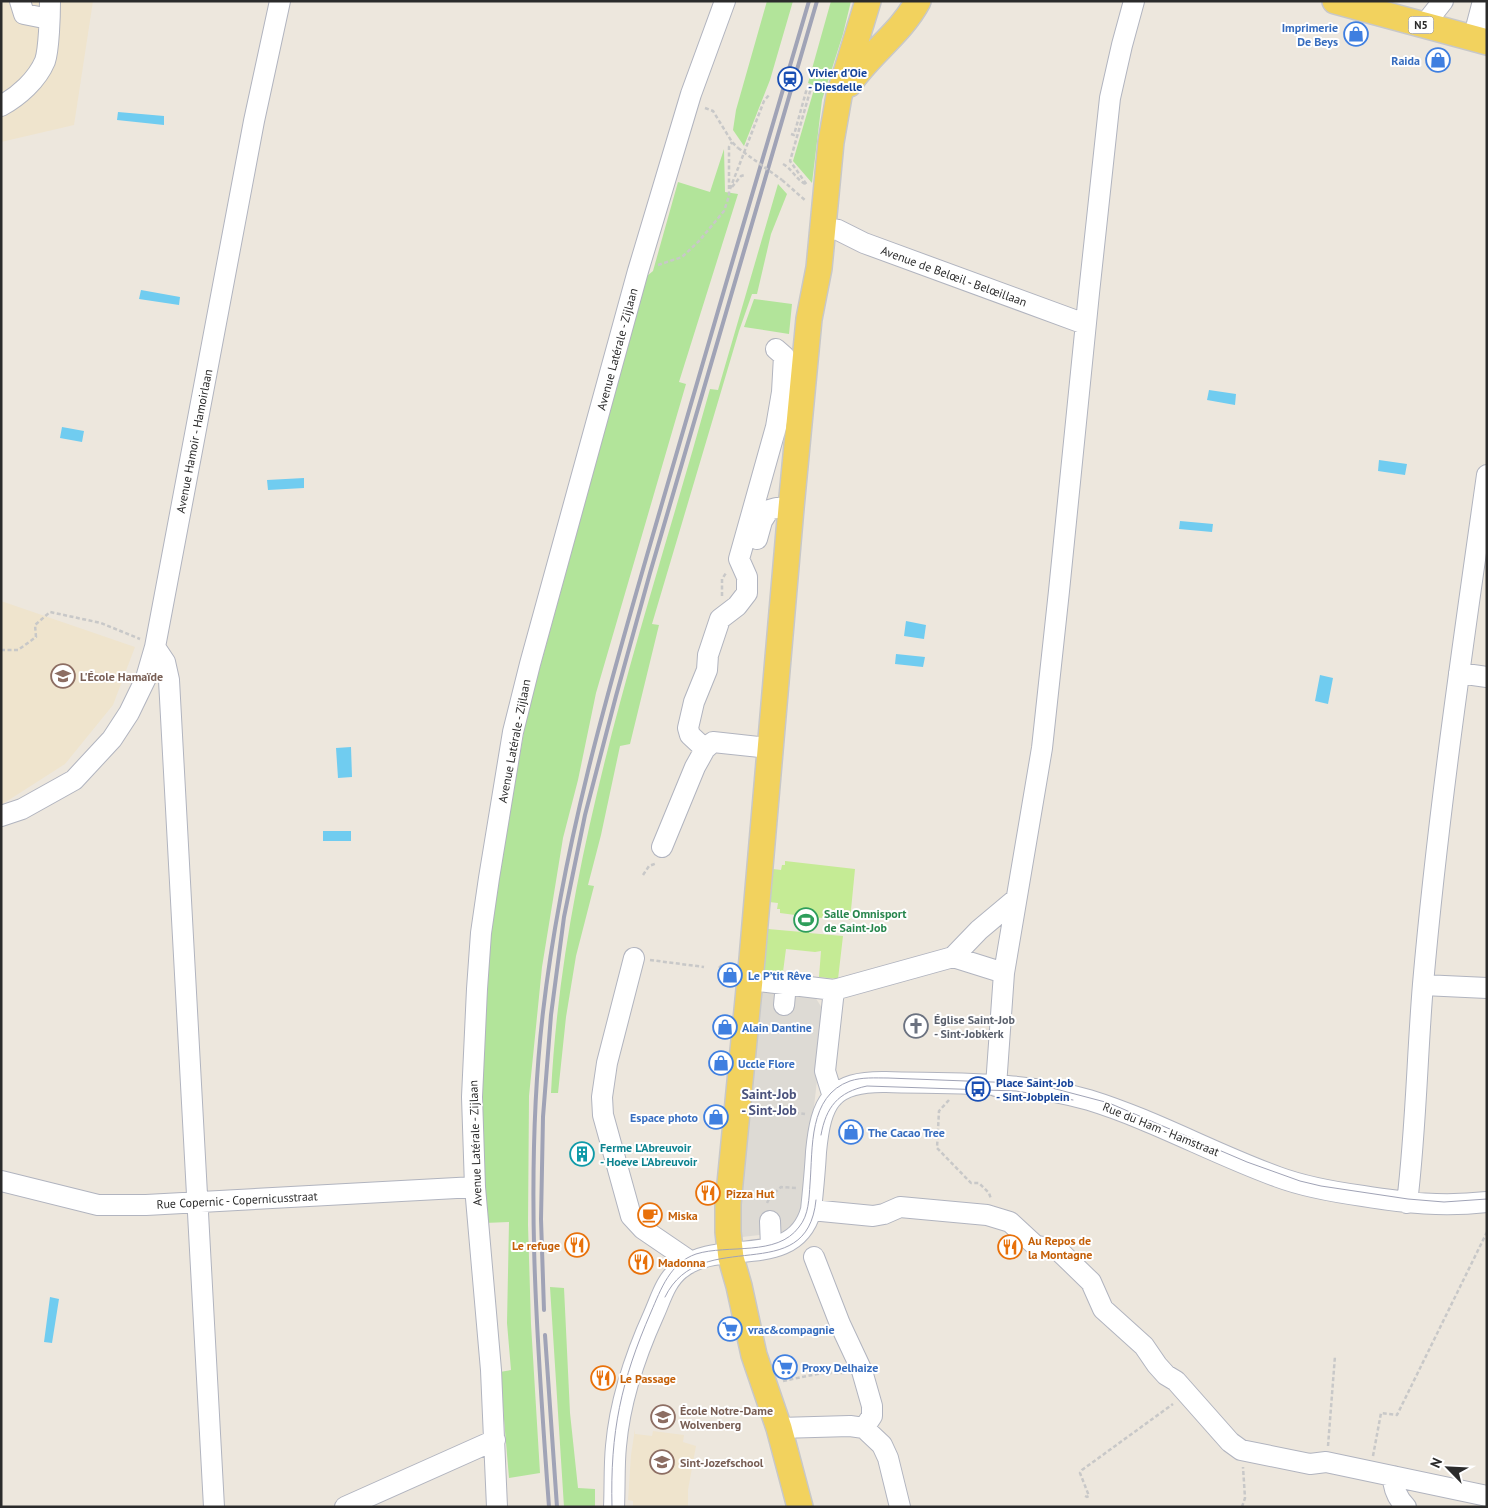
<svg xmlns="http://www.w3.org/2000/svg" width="1488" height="1508" font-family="'PT Sans',sans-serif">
<rect width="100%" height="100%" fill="#ede7dd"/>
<path fill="#efe4cd" d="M1,1H93L74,125L1,142Z
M1,601L135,647L113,705L65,764L1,805Z
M635,1429V1434L652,1436L653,1431L684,1435L683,1442L696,1446L688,1490V1507H633V1501L628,1500L631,1455Z"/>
<path fill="#b2e49a" d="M767,1H793L770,80L744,146L733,130L736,110Z
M831,1H851L843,34L822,100L812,183L793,161L815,86L808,83Z
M724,149L725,192L738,194L679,382L686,384L596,693L578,780L563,838L542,967L529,1096L528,1225L531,1324L540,1473L509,1478L500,1372L511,1370L507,1323L509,1222L484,1223L481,1125L485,1030L491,931L507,828L527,715L647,276L653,271L678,182L710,192Z
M778,184L787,194L771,234L757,294H752L739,331L652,624L659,625L630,744L620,746L601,835L588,885L594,886L576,956L566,1017L558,1093H551C563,851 646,620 710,389L718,390Z
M754,299L792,304L789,334L744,327Z
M550,1287L564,1288L570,1413L578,1488L595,1489V1507H564Z"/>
<path fill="#c5eb95" d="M785,861L855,869L850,920L810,917L809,933L843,936L838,979L819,977L821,951L815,952L786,949L783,972L764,971L768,929L802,932L803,916L780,913V909H777L778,903L769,902L773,869L781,870L782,865H785Z"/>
<path fill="#dddad4" d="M759,991L815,997L822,1008L817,1080L802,1214L787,1232L742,1237L737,1235Z"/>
<path fill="#70ccf0" d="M118,112L164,116V125L117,120Z
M141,290L180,297L179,305L139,299Z
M1209,390L1236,394L1235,405L1207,400Z
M62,427L84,431L82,442L60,438Z
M1379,460L1407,464L1405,475L1378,471Z
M304,478V488L268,490L267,480Z
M1180,521L1213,524L1212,532L1179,529Z
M906,621L926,625L924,639L904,636Z
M896,654L925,657L923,667L895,664Z
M1320,675L1333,678L1328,704L1315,701Z
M351,747L352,777L338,778L336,748Z
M323,831H351V841H323Z
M50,1297L59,1299L52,1343L44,1342Z"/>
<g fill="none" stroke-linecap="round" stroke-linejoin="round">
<g stroke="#b1b4bf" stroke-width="22">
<path id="minor" d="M20,1L24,14L49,19
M1424,25L1443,1
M1473,39L1483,1
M1,106C19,96 37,80 45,61C49,49 50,15 50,1
M824,228L838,230L864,243L1085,324
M757,539L762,521L769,510L776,508H791
M155,647L165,662L169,680L214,1507
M1459,673L1487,677
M705,749L690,735L688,728L694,702L707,670L708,655L720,619L737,606L747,593V577L739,559L776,427L782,392L784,356L776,349
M1,816L22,809L74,780L112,739L129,713L146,678L155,647L254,121L280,1
M662,847L695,767L705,749L713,742L769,748
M953,957L1004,973
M634,958L607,1063L602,1097L603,1115L631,1216L643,1229L687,1259L688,1264
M750,980L834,990L825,1071L833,1097
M1423,985L1487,988
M834,990L953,957L979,930L1016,899
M784,1005L786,984
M996,1086L1004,973L1042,748L1059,591L1089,293L1110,98L1122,45L1134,1
M1,1181L98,1205H146L475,1187
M1407,1203C1416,1130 1417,1057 1423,984C1438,814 1463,644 1487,475
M811,1210L873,1216L884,1214L900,1207L987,1215L1010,1222L1036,1246L1057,1249L1091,1282L1103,1309L1144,1346L1157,1365L1166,1375L1176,1381L1230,1442L1241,1450L1310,1464L1326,1462L1487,1496
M770,1221L771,1247
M814,1257L840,1324L862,1371L872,1406V1416L864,1428
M779,1428L850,1426L864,1428L882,1445L888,1458L900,1507
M1393,1476C1393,1488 1397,1498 1406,1507
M345,1507L495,1440
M497,1507L491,1370L475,1187L472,1097L477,989L481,933L489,878L513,732L530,664L638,271L691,94L725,1
M614,1507C615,1486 614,1466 616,1446C620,1400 635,1356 654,1314C661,1298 666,1280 680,1269C718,1237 794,1272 811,1210C813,1191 815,1172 816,1152C821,1101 831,1081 886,1082C953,1084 1024,1081 1089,1100C1154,1120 1214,1154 1278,1177C1305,1187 1334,1192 1363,1196C1407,1203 1442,1207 1487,1202"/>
</g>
<g stroke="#c8c8c8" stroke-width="28">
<path id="major" d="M1335,1L1487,42
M849,84C869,54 901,33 918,1
M800,1507L779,1428L754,1355L739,1286L731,1258L728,1232V1204L752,959L791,508L809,319L819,268L831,142L839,96L868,1"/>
</g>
<path stroke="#c8c8c8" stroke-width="2.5" stroke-dasharray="4 2.5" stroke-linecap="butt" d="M705,108L713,111L732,142L738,148
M791,134L794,135L807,88H811L790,161L807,185
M783,164C792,169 796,179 805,184
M782,180L806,201
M732,187L741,176L745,175
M730,189L764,101L769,95
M658,265L682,257L699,241L724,211L729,196V147L732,142
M722,596V579L726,573
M1,650H18L36,637L35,625L50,612L101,623L140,639
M643,875L649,866L657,863
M650,960L704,967
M719,968L722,965L731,966
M949,1100L939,1111L937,1148L971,1183H979L989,1193L991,1199
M757,1106L759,1108L805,1114
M749,1197H770
M767,1203L770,1197L781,1187L796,1188
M783,1381L822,1373H845
M1328,1446L1335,1356
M1373,1456L1381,1413L1397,1415L1487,1232
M1085,1496L1087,1497L1089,1496L1080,1473L1082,1470L1173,1404
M1242,1507L1245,1498L1243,1467"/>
<use href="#minor" stroke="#fff" stroke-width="20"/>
<use href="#major" stroke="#f2d25e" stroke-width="25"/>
<path stroke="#a0a3b6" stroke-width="1" d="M821,1135C826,1107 838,1092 867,1086L1016,1091L1073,1100
M665,1297C701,1223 807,1291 816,1200
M612,1507C610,1432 621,1381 651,1312C661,1289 670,1263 696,1254C728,1244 777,1257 799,1227C809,1215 809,1198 810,1184C813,1148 808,1096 850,1081C862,1077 875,1078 888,1078L1018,1083L1052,1088L1109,1103L1247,1162L1300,1181L1321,1186L1408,1199L1444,1202L1487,1199"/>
<path stroke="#a0a3b6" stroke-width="4" d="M544,1310L541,1219L543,1117L551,1015L564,917L585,815L616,696L650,573L817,1
M545,1335L557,1507
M549,1507C537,1343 524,1176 543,1012C563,839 613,673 661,507C710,338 759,170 809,1"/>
<path stroke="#c8c8c8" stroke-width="2.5" stroke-dasharray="4 2.5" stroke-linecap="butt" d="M738,148L782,180"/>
</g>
<defs>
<g id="shop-ring" transform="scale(1.25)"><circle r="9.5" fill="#fff" stroke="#3f7fe0" stroke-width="1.5"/><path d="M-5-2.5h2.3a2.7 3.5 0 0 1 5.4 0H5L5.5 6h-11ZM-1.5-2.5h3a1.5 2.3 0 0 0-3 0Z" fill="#3f7fe0"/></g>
<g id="station-ring" transform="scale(1.25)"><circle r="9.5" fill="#fff" stroke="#1a4fb4" stroke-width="1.5"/><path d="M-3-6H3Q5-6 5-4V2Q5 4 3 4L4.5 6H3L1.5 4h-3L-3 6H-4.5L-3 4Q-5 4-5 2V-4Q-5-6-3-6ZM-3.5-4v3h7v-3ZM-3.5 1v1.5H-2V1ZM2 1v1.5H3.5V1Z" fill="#1a4fb4"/></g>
<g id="school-ring" transform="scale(1.25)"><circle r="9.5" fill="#fff" stroke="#8d6e63" stroke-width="1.5"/><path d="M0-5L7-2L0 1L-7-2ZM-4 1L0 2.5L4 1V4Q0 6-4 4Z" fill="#8d6e63"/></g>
<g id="stadium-ring" transform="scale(1.25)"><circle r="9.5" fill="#fff" stroke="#2e9e5b" stroke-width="1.5"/><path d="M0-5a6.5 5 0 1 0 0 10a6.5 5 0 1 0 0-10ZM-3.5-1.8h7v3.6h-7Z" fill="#2e9e5b"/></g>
<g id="church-ring" transform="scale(1.25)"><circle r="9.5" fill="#fff" stroke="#6b7280" stroke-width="1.5"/><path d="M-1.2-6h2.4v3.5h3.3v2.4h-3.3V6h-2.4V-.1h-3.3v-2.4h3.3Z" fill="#6b7280"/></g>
<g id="bus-ring" transform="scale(1.25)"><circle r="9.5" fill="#fff" stroke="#1a4fb4" stroke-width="1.5"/><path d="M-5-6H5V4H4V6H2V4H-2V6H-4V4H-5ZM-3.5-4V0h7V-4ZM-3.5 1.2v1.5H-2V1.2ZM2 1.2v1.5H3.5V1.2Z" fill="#1a4fb4"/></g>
<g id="building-ring" transform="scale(1.25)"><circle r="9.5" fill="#fff" stroke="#0f9aa8" stroke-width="1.5"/><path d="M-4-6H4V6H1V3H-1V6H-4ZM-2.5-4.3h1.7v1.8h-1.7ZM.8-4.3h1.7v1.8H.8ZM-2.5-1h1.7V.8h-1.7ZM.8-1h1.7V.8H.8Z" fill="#0f9aa8"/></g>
<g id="restaurant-ring" transform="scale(1.25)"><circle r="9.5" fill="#fff" stroke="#e8710a" stroke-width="1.5"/><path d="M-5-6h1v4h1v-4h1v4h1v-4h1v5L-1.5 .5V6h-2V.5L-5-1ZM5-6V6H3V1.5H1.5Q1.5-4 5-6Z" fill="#e8710a"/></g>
<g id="cafe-ring" transform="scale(1.25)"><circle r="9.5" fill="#fff" stroke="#e8710a" stroke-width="1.5"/><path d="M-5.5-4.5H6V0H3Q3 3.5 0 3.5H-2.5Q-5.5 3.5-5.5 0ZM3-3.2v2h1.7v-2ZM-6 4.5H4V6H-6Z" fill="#e8710a"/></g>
<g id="supermarket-ring" transform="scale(1.25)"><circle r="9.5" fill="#fff" stroke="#3f7fe0" stroke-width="1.5"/><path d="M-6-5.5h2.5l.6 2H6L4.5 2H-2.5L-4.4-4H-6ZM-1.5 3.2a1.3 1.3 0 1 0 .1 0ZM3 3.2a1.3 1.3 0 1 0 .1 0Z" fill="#3f7fe0"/></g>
</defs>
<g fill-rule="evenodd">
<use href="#shop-ring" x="1356" y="34"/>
<use href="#shop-ring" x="1438" y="60"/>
<use href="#station-ring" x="790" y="79"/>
<use href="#school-ring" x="63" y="676"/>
<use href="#stadium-ring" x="806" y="920"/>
<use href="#shop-ring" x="730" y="975"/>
<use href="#church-ring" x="916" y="1026"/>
<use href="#shop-ring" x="725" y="1027"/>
<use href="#shop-ring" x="721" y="1063"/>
<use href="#bus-ring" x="978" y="1089"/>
<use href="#shop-ring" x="716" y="1117"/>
<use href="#shop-ring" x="851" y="1132"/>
<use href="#building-ring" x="582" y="1154"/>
<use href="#restaurant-ring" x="708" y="1193"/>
<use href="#cafe-ring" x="650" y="1215"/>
<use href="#restaurant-ring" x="577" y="1245"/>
<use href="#restaurant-ring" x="1010" y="1247"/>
<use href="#restaurant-ring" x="641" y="1262"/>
<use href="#supermarket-ring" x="730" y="1329"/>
<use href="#supermarket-ring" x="785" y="1367"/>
<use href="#restaurant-ring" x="603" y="1378"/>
<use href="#school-ring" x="663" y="1417"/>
<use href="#school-ring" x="662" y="1462"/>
</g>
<g text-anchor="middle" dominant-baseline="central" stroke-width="4" stroke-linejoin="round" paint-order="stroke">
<rect fill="#fff" stroke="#6b6b6b" stroke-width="1" x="1408.5" y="16.5" width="25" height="17" rx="4"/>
<g font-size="11" font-weight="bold" fill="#2b2b2b">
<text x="1421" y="25">N5</text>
</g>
<g font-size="12" font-weight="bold" fill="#366cbe" stroke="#fff" text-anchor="start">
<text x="1338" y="27" text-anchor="end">Imprimerie<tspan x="1338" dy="14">De Beys</tspan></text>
<text x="1420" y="60" text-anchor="end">Raida</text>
<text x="748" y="975">Le P’tit Rêve</text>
<text x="742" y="1027">Alain Dantine</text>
<text x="738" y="1063">Uccle Flore</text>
<text x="698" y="1117" text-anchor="end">Espace photo</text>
<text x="868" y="1132">The Cacao Tree</text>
<text x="748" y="1329">vrac&amp;compagnie</text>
<text x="802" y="1367">Proxy Delhaize</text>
</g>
<g font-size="12" font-weight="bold" fill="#164399" stroke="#fff" text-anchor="start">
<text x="808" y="72">Vivier d'Oie<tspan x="808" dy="14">- Diesdelle</tspan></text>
<text x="996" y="1082">Place Saint-Job<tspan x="996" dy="14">- Sint-Jobplein</tspan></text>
</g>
<g font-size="12" fill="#2b2b2b" stroke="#fff">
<text transform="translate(954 276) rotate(20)">Avenue de Belœil - Belœillaan</text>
<text transform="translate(617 349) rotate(-75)">Avenue Latérale - Zijlaan</text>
<text transform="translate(194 441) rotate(-79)">Avenue Hamoir - Hamoirlaan</text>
<text transform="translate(514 741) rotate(-79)">Avenue Latérale - Zijlaan</text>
<text transform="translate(1161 1129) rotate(22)">Rue du Ham - Hamstraat</text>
<text transform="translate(475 1143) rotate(-92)">Avenue Latérale - Zijlaan</text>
<text transform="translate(237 1200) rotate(-3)">Rue Copernic - Copernicusstraat</text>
</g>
<g font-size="12" font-weight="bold" fill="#785e54" stroke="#fff" text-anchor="start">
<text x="80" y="676">L'École Hamaïde</text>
<text x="680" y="1410">École Notre-Dame<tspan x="680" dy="14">Wolvenberg</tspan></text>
<text x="680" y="1462">Sint-Jozefschool</text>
</g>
<g font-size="12" font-weight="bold" fill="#27864d" stroke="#fff" text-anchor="start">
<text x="824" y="913">Salle Omnisport<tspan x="824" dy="14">de Saint-Job</tspan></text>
</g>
<g font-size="12" font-weight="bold" fill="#5b616d" stroke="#fff" text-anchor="start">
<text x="934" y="1019">Église Saint-Job<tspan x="934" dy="14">- Sint-Jobkerk</tspan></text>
</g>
<g font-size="12" font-weight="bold" fill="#0d838f" stroke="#fff" text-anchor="start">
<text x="600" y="1147">Ferme L'Abreuvoir<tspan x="600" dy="14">- Hoeve L'Abreuvoir</tspan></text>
</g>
<g font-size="12" font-weight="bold" fill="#c56008" stroke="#fff" text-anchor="start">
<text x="726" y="1193">Pizza Hut</text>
<text x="668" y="1215">Miska</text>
<text x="1028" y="1240">Au Repos de<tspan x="1028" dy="14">la Montagne</tspan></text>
<text x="560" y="1245" text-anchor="end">Le refuge</text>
<text x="658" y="1262">Madonna</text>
<text x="620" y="1378">Le Passage</text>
</g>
<g font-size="14" font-weight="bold" fill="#4b537d" stroke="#fff">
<text x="769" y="1094">Saint-Job<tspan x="769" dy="16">- Sint-Job</tspan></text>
</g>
</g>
<rect width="1488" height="1508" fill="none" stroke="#2b2b2b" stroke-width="5"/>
<g transform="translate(1448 1468) rotate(294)" stroke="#ffffff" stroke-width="4" paint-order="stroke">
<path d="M0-4L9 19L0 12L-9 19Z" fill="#2b2b2b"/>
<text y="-8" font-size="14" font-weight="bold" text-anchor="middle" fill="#2b2b2b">N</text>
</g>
</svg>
